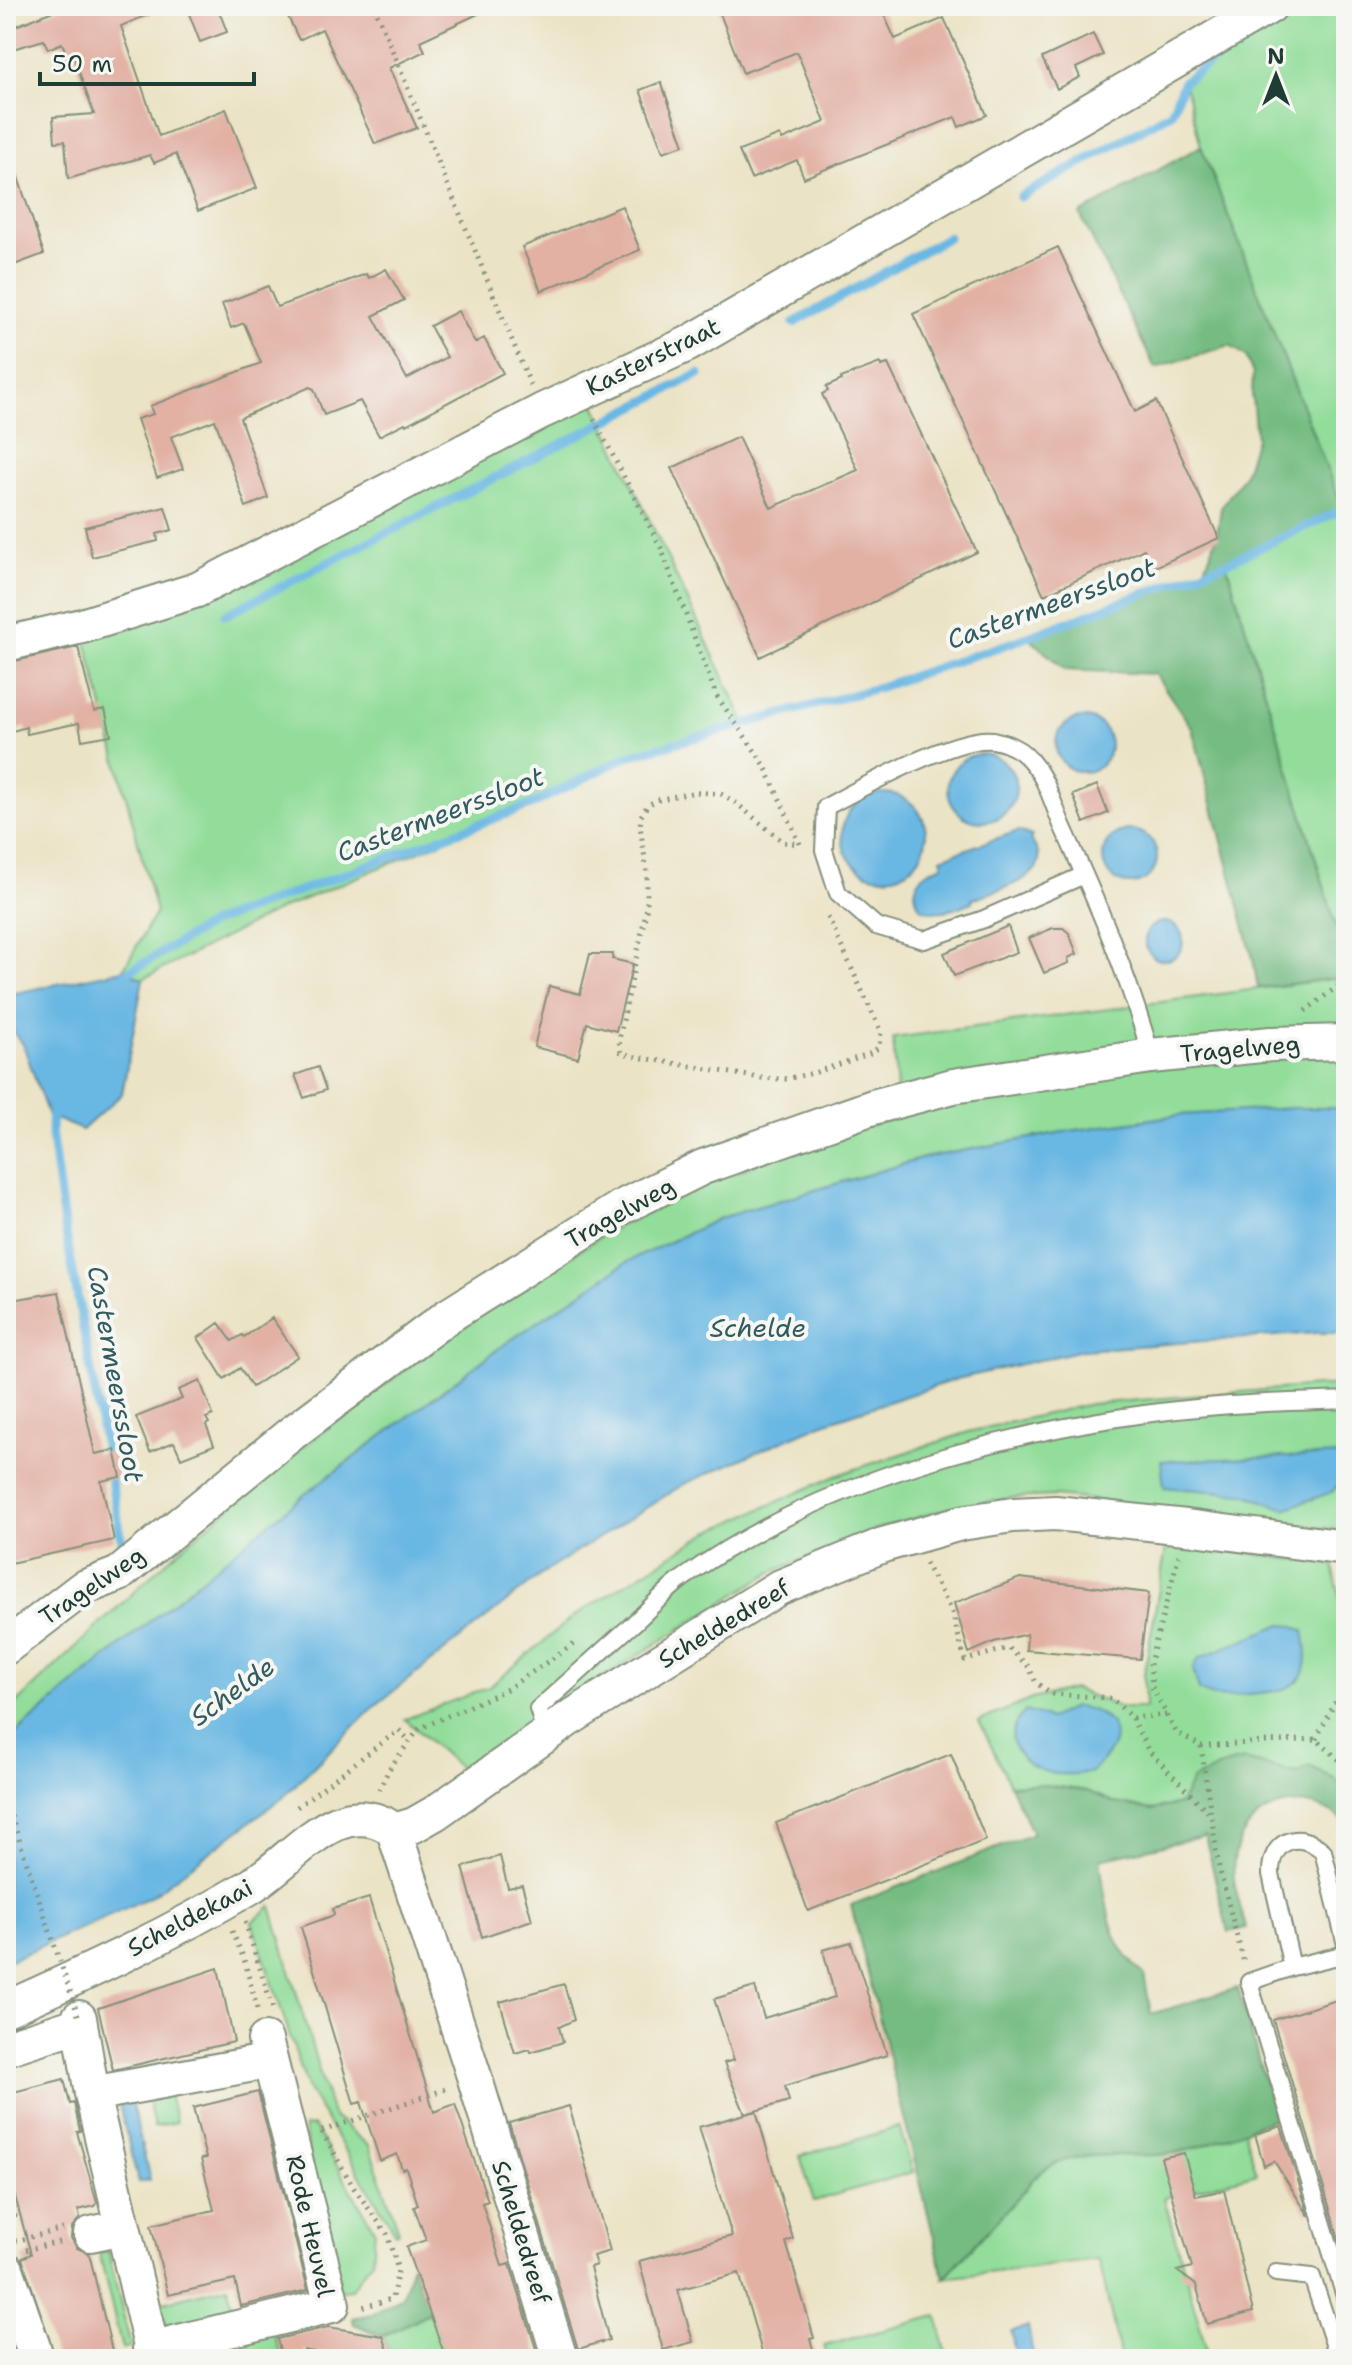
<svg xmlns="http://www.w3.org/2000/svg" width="1352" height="2365" font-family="'Shantell Sans',sans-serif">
<rect width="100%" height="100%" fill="#f6f6f2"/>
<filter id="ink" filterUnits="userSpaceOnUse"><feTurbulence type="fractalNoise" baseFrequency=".0125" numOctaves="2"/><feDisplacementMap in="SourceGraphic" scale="16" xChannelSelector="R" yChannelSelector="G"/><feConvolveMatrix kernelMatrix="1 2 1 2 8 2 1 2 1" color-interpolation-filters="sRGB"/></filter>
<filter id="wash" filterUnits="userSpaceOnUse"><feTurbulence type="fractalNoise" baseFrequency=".006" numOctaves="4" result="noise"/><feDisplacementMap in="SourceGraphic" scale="32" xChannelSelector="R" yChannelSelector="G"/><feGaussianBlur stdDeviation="1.8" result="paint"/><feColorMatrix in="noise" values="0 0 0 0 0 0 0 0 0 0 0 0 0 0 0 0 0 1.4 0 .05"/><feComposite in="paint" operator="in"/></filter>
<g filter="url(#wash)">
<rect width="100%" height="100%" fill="#ebe3c5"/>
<path fill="#92dd9a" stroke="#588d67" stroke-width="2" d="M1303,6H1346V959L1226,563L1343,510L1201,146L1184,81L1226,50Z
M588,390L746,724L628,756L533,804L283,908L143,979L123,970L156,912L82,626Z
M1346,977V1108L1179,1115L1063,1132L924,1158L720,1218L627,1262L502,1346L304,1495L83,1676L6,1742V1713L172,1556L279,1466L341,1417L480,1315L609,1231L710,1182L811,1143L899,1117L893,1038Z
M1317,1386H1346V1531L1188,1510L1055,1496L1011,1498L958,1506L877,1529L770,1573L557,1706L465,1773L405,1719L489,1687L574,1616L709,1532L840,1474L972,1431L1090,1404Z
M1167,1542L1333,1565L1346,1629V1792L1295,1773L1245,1760L1180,1804L1152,1810L1115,1803L1087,1791L1038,1784L1010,1785L979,1721L1032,1699L1074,1689L1121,1708H1145L1144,1674Z
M271,1906L332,2115L369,2146L399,2231L396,2233L308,2090L252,1922Z
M168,2090L176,2122L154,2127L147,2095Z
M314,2126L375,2231L372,2260L351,2289L336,2291L304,2127Z
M899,2127L913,2172L814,2201L800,2156Z
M1244,2130L1257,2173L1164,2198L1207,2352L1181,2359H1121L1099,2260L944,2278L1025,2190C1054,2140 1125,2161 1173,2153C1197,2149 1221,2138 1244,2130Z
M108,2251L131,2347L122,2349L99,2252Z
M228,2286L233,2310L166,2327L159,2303Z
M430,2312L446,2359H391L383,2336Z
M937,2316L948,2359H828L824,2346Z
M272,2329L282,2359H227L208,2354L182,2357Z"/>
<path fill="#75bc82" stroke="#4a7c5b" stroke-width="2" d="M1201,146L1343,510L1226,563L1346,959V977L1258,988L1253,959L1192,728L1155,674L1065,670L1028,637L1204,571L1217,536L1221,508L1244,475L1256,438L1252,396L1253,374L1246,356L1230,345L1155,368L1080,214Z
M1245,1760L1295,1773L1310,1766L1336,1780L1346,1791V1823C1307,1788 1247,1801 1235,1855C1229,1878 1241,1906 1246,1928L1228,1932L1205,1836L1100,1859C1106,1903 1108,1946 1144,1974L1151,2014L1238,1988L1275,2118C1243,2131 1208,2146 1174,2153C1126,2162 1055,2139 1025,2190L944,2278L851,1905L1033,1834L1010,1785L1038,1784L1087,1791L1115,1803L1152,1810L1180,1804L1192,1780L1227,1764Z
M412,2264L430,2312L383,2336L354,2324L352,2318L372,2314L402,2297Z"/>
<path fill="#69b7e3" stroke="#447a8c" stroke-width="2" d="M1056 745a27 27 0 1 1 54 0a27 27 0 1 1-54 0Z
M948 788a34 34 0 1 1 68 0a34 34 0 1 1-68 0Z
M842 835a42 42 0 1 1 84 0a42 42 0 1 1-84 0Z
M1103 857a27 27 0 1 1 54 0a27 27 0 1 1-54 0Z
M1018,831L1032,836L1030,840C1063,877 996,890 972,899V902C959,908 936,917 920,907C907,884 923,872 943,865L941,858Z
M1145 941a19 19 0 1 1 38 0a19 19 0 1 1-38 0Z
M123,970L143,979L122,1094L82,1130L48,1116L23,1044L6,1024V995Z
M1292,1108H1346V1333H1315L1082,1350L957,1379L821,1424L684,1484L543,1573L376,1705L283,1797L150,1897L6,1962V1742L83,1676L304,1495L502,1346L627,1262L720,1218L924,1158L1063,1132L1179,1115Z
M1346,1455V1475L1332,1492L1285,1509L1244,1494L1164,1487L1161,1461Z
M1282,1624L1293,1625L1304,1631C1315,1684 1295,1691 1248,1694C1230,1696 1215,1700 1199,1690L1193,1669L1199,1658Z
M1074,1707C1094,1706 1124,1723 1112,1747C1107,1757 1098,1765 1090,1773C1078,1773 1064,1776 1052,1773C1021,1768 996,1736 1026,1711L1050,1719Z
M129,2092L150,2180L138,2182L117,2095Z
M1028,2327L1034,2359H1016L1011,2331Z"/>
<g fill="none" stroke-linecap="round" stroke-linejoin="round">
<path stroke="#69b7e3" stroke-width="9" d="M1271,24L1303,6
M1020,197L1171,113L1184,81L1227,50
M794,323L948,237
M225,615L699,374
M120,977L212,923L533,804L628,756L877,688L1028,637L1226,563L1346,508
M52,1107L51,1131L63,1217L122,1541"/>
</g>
<g id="blocks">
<path fill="#e2b1a4" d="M65,6H169L121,26L159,136L226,109L257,188L198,211L176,154L154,163L150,155L68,179L65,141L55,142L53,117L94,114L74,58L69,60L62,43L48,49L44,40L6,51V30Z
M186,6H217L227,32L200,42Z
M283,6H495L420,41L425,51L389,68L417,128L375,144L322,29L299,40Z
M717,6H880L895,39L944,18L987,115L959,127L955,117L804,178L797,160L751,179L739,151L780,135L782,140L825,122L797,52L743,73Z
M1093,34L1103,55L1076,68L1080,77L1057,89L1042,58Z
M661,82L684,145L663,152L640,90Z
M10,154L44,254L6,268V155Z
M622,206L640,250L541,291L522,247Z
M1058,247L1135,412L1156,401L1219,538L1153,568L1144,549L1044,595L913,314Z
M386,269L404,300L373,316L407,379L447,357L430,326L458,311L475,343L484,338L503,373L406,425L405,423L379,436L360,401L324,415L314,389L310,387L240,418L268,498L246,507L215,420L171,437L183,469L157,478L137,419L153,414L150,406L261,363L244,323L231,328L222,304L268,286L277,307L366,274L369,278Z
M880,363L881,366L888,364L977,552L760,657L672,468L738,437L771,508L858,470L822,394L828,391L826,387L842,380L841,378Z
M165,507L172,530L157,534L158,541L92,557L85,527Z
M78,647L94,711L105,709L111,735L82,740L79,723L27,734L26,727L6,733V663Z
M1097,785L1108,813L1084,823L1073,795Z
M1008,926L1017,952L954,976L944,953Z
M1053,928H1063L1069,933L1077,954L1068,958L1069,963L1044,973L1029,938Z
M590,954H613L612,959L633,964L616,1031L587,1023L578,1058L534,1047L549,986L580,994Z
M318,1067L326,1090L304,1098L295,1075Z
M59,1292L95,1454L115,1450L121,1477L101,1481L114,1540L6,1564V1301Z
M272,1318L298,1356L252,1387L240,1368L224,1379L198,1338L219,1323L232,1341L242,1335L244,1337Z
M200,1381L213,1415L206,1418L209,1423L206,1425L214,1445L181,1458L174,1442L150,1452L136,1417L182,1399L178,1390Z
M1020,1578L1149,1593L1140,1659L1026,1650L1027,1634L994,1642L969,1653L954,1603Z
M951,1754L986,1840L808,1911L776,1823Z
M500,1856L508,1888L522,1885L532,1920L482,1937L463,1867Z
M369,1898L434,2112L455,2104L488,2201L482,2203L502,2266L510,2264L539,2359H446L406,2247L426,2240L414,2207L418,2205L406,2168L402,2169L397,2154L380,2161L361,2102L354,2104L301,1927L334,1915L333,1909Z
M851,1942L887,2055L785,2086L789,2101L745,2114L724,2063L734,2060L714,1999L755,1987L764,2018L835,1997L823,1950Z
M218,1968L234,2042L113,2070L98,2008Z
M564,1984L574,2020L559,2027L563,2042L531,2052L530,2049L515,2053L500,2002Z
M1346,1997V2262L1273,2020Z
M64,2079L70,2104L74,2103L80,2131L77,2132L97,2203L95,2206L78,2210L80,2218L72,2227L71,2238L77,2248L89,2253L114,2359H56L22,2258L31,2254L6,2164V2094Z
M258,2092L308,2290L241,2306L235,2280L168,2295L151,2225L214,2210L201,2159L206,2158L193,2108Z
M569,2106L610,2251L593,2256L596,2265L590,2267L609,2340L578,2349L509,2123Z
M756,2111L793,2239L786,2242L814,2338L810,2339L816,2359H764L739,2273L678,2290L693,2342L663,2350L639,2261L732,2236L699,2127Z
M1281,2126L1309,2216L1274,2161L1264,2166L1255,2134Z
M1184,2153L1196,2196L1224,2190L1253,2312L1207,2324L1196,2285L1177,2271L1192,2267L1161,2158Z
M328,2327L383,2336L391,2359H354L304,2350L307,2359H282L277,2339Z"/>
</g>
</g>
<g filter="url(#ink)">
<use href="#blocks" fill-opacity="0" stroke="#85907c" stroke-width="2"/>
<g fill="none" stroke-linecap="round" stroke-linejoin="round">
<g stroke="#85907c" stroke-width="20">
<path id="lane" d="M1084,875L984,919L924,940L876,926L838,893L824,850L826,807C861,788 956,735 993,740C1007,743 1021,749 1030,760C1047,779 1052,802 1062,825C1096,900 1129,976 1151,1056
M546,1735L538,1709C570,1681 601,1652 633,1624C649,1609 665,1592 682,1579C829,1472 1052,1418 1231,1405C1269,1402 1308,1402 1346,1400
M1346,1954L1292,1967L1249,1982L1346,2300
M1292,1967L1271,1874C1270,1841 1298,1829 1323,1851L1346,1945
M1276,2273L1312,2277L1339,2359"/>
</g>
<g stroke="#85907c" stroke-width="38">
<path id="street" d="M6,644L82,626L197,590L542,411L688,344L1270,6
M6,1647L83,1588L119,1574L292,1433L448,1316L622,1207L703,1167L873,1107L953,1086L1151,1056L1271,1044L1346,1042
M394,1831L414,1825L435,1813L567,1720L778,1588L883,1545L961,1523L1013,1515L1055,1513L1186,1527L1346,1548
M6,2009C89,1972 170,1934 248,1888C276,1871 309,1834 337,1823C356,1815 379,1817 394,1831L475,2079L560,2359
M79,2018L92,2094L154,2359
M6,2048L80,2024
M92,2094L270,2061
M91,2234L123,2227
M6,2269L37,2359
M150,2349L332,2305L265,2040"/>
</g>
<path stroke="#85907c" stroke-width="5" stroke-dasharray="2 6" stroke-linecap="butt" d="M374,6L531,386
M594,419L661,548L716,695L764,764L800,844L783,842L735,802L721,794L696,792L656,800L647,806L641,816L640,826L647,872V907L619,1040L621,1052L631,1056L761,1078L785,1079L814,1073L871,1053L879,1047L881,1032L826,913
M1305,1011L1346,980
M1179,1555L1150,1663L1152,1687L1176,1732L1201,1746L1219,1868L1244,1963
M925,1563L951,1609L965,1660L1009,1648L1029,1667L1036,1683L1053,1694L1111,1698L1132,1718L1166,1715
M1132,1718L1148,1750L1211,1815
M1316,1739L1346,1682
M1201,1746L1316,1739L1346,1766
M379,1790L389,1769L419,1729L507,1689L574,1644
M297,1807L399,1730L410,1741
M245,1922L274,2012
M232,1931L244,1959L258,2012
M322,2131L446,2089
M322,2132L354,2188L387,2234L398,2270L392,2299L359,2308
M6,2184L14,2215L6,2230
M15,2241L63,2229
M26,2250L63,2241"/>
<use href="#lane" stroke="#fff" stroke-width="16"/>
<use href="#street" stroke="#fff" stroke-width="34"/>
<path stroke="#85907c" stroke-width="5" stroke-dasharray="2 6" stroke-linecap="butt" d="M6,1801L79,2018"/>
</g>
</g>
<g text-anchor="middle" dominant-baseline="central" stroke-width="8" stroke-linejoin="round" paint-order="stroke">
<g font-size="24" fill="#1f3d34" stroke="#f6f6f2">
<text transform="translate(653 357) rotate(-26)">Kasterstraat</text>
<text transform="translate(1240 1049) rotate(-5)">Tragelweg</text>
<text transform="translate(620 1213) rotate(-29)">Tragelweg</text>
<text transform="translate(92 1586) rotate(-34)">Tragelweg</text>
<text transform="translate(724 1624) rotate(-31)">Scheldedreef</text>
<text transform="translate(190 1918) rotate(-28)">Scheldekaai</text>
<text transform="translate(310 2226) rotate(77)">Rode Heuvel</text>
<text transform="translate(521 2232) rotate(73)">Scheldedreef</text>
</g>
<g font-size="26" font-style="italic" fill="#325c60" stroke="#f6f6f2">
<text transform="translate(1051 603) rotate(-20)">Castermeerssloot</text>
<text transform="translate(440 814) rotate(-21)">Castermeerssloot</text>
<text x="758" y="1327">Schelde</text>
<text transform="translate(116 1374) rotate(80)">Castermeerssloot</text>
<text transform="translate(232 1691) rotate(-36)">Schelde</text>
</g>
</g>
<rect width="1352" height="2365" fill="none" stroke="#f6f6f2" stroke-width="32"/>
<g transform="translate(1276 76)" stroke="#f6f6f2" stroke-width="6" paint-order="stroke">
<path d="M0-6L14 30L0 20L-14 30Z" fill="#1f3d34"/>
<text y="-12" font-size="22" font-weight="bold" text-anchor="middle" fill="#1f3d34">N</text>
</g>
<path d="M40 72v12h214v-12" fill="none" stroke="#1f3d34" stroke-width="4"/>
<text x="52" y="72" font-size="24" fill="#1f3d34" stroke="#f6f6f2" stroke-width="6" paint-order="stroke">50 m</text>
</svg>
